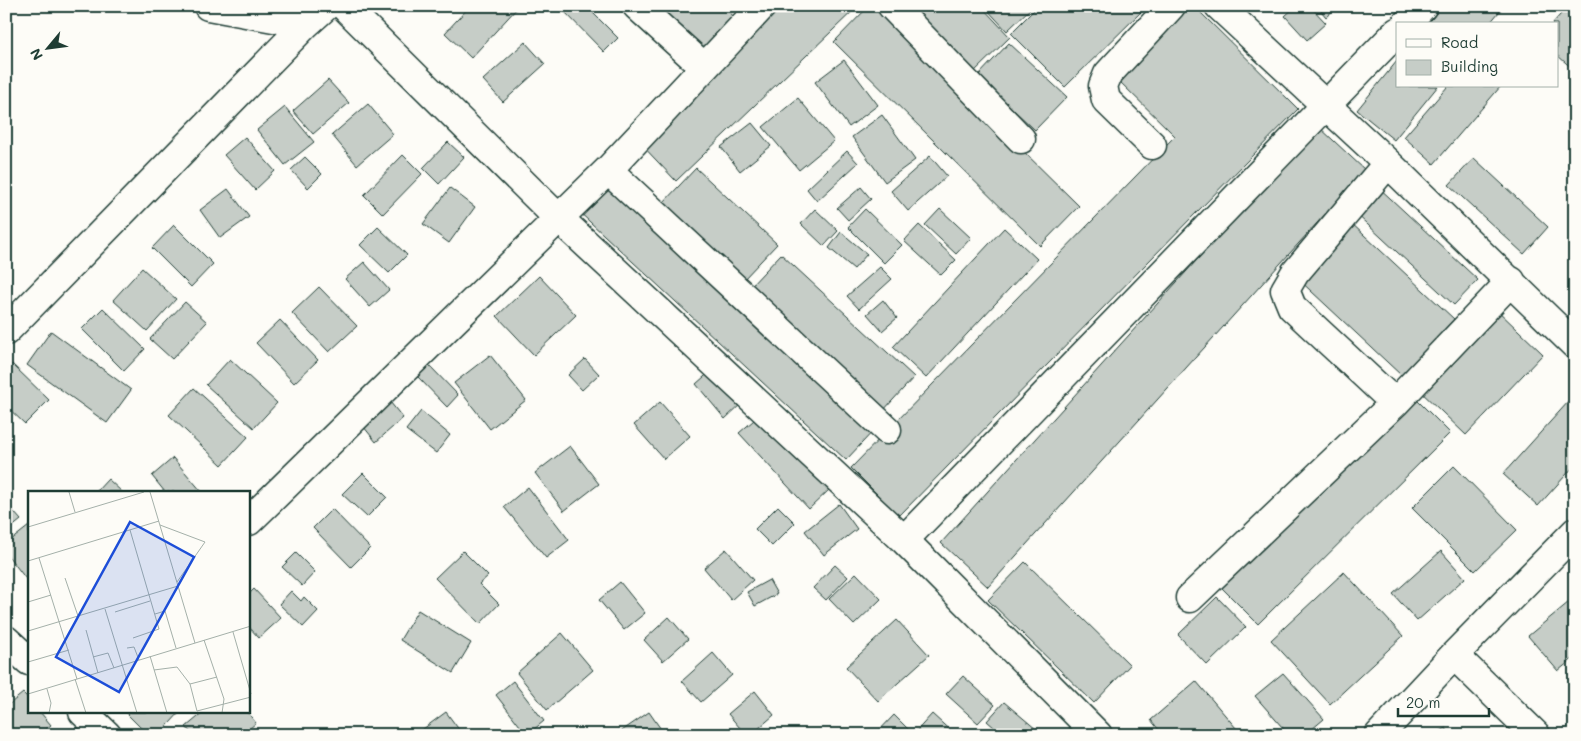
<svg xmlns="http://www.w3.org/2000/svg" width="1581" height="741" font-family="Mali,sans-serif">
<rect width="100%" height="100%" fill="#fdfcf7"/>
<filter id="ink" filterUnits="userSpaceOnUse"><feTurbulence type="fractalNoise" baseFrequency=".02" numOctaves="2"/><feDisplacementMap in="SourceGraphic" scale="10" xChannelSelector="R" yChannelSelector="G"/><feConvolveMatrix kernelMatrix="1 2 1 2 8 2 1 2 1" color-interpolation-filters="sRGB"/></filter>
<g filter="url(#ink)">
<path fill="#c6cdc7" stroke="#1f3d34" d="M470,6H519L471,58L445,33Z
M559,6H586L618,38L604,52Z
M660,6H724L734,17L702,49Z
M778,6H858L676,181L638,141Z
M869,6H876L1079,206L1040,246L834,42Z
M912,6H981L1010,37L972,74L909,9Z
M984,6H1033L1007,31Z
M1038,6H1147L1065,87L1011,33Z
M1186,6H1194L1298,109L899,516L851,468L1175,136L1116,78Z
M1296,6H1310L1326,23L1307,40L1285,16Z
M1317,6H1338L1326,17Z
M1442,6H1504L1489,24H1428Z
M1568,6H1575V71L1557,55V24H1552Z
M525,42L545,64L503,102L483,80Z
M1009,43L1067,97L1035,130L978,76Z
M844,60L878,105L849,127L815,82Z
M1397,61V86H1438L1394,140L1357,110Z
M328,80L349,103L313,134L293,111Z
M1448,86H1501L1434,164L1404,137Z
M798,98L834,141L799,170L763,127Z
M368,104L393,134L357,165L332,135Z
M285,107L314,142L285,165L257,130Z
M882,115L915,160L885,182L852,137Z
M752,123L771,146L740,171L721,147Z
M1318,126L1365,170L988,587L941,543Z
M245,137L275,171L255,190L224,155Z
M448,142L464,157L439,184L423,168Z
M847,151L858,163L817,201L807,189Z
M403,155L422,174L383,214L364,195Z
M930,156L947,176L908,211L891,191Z
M305,157L322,174L308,188L291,170Z
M1474,158L1548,227L1524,254L1449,185Z
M696,168L777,244L743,280L662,204Z
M607,176L877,427L846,460L576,209Z
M1376,185L1478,280L1454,305L1353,211Z
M861,187L871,199L848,220L837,208Z
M450,188L475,207L449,243L423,224Z
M228,189L249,217L220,238L200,210Z
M815,209L838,231L824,246L801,224Z
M865,209L902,245L884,263L848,227Z
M940,209L971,238L956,254L925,225Z
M1349,221L1454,319L1402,376L1296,277Z
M174,225L213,264L191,287L152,248Z
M919,225L956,260L941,275L904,241Z
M378,227L407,255L389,273L360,245Z
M1004,228L1037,259L926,378L893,347Z
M841,232L867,254L854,269L829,248Z
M781,254L914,377L882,412L749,288Z
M364,262L389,290L370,307L345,279Z
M880,267L892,279L859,309L847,296Z
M142,268L176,299L147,331L113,300Z
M539,276L576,315L534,355L497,316Z
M319,287L357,326L329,352L292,313Z
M883,300L897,318L882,331L867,314Z
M185,302L207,322L172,359L150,339Z
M1494,307L1543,354L1466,435L1417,388Z
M103,308L145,349L124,371L82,329Z
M280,320L318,360L294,383L256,343Z
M51,331L131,390L107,423L27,365Z
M490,355L526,400L490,429L454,383Z
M230,359L277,403L254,428L206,385Z
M585,359L599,374L582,390L568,375Z
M12,364L49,400L25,424L6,406V369Z
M429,365L458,395L447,407L417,376Z
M713,369L742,403L725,419L696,384Z
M194,388L248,437L222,465L169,415Z
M1411,394L1450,433L1258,624L1219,585Z
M386,397L403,418L376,442L359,421Z
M1569,401L1575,406V465L1538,506L1503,474Z
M660,402L690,436L664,459L634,425Z
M421,411L450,435L436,453L406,430Z
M761,414L830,489L809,509L739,433Z
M570,446L599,484L564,511L535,473Z
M173,458L202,492H165L152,476Z
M1454,466L1517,530L1475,571L1412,508Z
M363,473L387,497L367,517L342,494Z
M108,479L122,492H96Z
M528,487L569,540L546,558L504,507Z
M6,503L21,520L6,532Z
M839,504L857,529L824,555L805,531Z
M778,506L795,523L772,546L755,529Z
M332,509L370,548L351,567L313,528Z
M29,526V577L26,579L6,553V544Z
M726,549L753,580L731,600L704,568Z
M463,551L488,576L479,584L499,604L480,624L435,578Z
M1441,551L1465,578L1417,621L1393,594Z
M296,553L315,572L302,586L282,567Z
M1025,562L1130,665L1094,703L988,600Z
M835,565L848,577L826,600L813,588Z
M1344,572L1403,636L1330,704L1271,640Z
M856,573L881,599L854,625L829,599Z
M769,580L777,594L755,606L747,592Z
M620,582L645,613L624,630L599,600Z
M254,589L281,618L259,638L249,627V594Z
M291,591L301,601L304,597L318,611L303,627L279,604Z
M1217,597L1246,627L1207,665L1178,635Z
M1569,602L1575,608V657L1558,671L1528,636Z
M418,610L471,643L453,673L400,640Z
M669,617L688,639L663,661L644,640Z
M897,620L929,655L878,701L846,667Z
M562,633L593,670L547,710L517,673Z
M713,653L732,675L701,702L682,681Z
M1283,673L1324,719L1305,735H1289L1255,696Z
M963,676L995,705L978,723L946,694Z
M513,681L544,721L527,735L496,695Z
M1196,681L1242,735H1163L1151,720Z
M755,691L774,715L751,735H746L728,714Z
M23,693L29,699V712H40L51,725L39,735H14L6,726V707Z
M1004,702L1043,735H1003L987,721Z
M125,712H180L159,735H148Z
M204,712H247L256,723L242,735H193L186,727Z
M446,712L463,735H415Z
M649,712L665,735H616Z
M932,714L955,735H913Z
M894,715L909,730L904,735H875Z
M1446,728L1450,735H1434Z"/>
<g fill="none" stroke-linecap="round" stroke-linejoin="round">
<g stroke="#1f3d34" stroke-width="31">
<path id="minor" d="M208,6L306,24
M344,6L549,209L904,540L1098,735
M637,6L704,67
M892,6L1021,139
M1219,6L1388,163L1575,345
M1406,24L1423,6
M1152,145L1106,100L1103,86L1108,74L1171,6
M1388,163L1295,273L1285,290L1292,307L1395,403
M608,170L887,430
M6,331L306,24L326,6
M249,521L608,170L762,6
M904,540L1397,32
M1190,598L1395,403L1511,281
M6,640L29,661
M1454,655L1536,735
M83,712L107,735
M1379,735L1454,655L1575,532"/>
</g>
<use href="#minor" stroke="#fdfcf7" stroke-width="28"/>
</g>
</g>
<g transform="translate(28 491)">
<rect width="222" height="222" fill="#fdfcf7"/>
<path fill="none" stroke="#a4b0a9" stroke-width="1" d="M41,1L47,21M122,1L167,152M132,34L177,51L149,91M0,36L116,1M102,39L131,138L105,147M11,67L49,188M0,70L131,30M37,87L50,125M0,111L23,104M77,118L109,222M87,121L122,110M127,123L137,120L148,157M58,139L70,182M0,140L150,95M205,141L223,203M176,149L196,208L194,222M99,157L106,156L111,169M122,165L139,222M65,166L80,162L86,177M0,171L41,159M126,179L149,176L162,193L169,220L223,206M47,188L58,222M162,193L189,186M19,198L23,212L21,222M0,203L223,135"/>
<path fill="#1d4ed8" fill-opacity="0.15" stroke="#1d4ed8" stroke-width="2.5" d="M102,31L166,66L91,201L28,166Z"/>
<rect width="222" height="222" fill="none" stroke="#1f3d34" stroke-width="2.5"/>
</g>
<rect width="1581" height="741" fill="none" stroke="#fdfcf7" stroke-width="25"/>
<rect x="12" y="12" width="1556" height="716" fill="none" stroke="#1f3d34" stroke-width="2" filter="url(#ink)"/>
<rect x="1396" y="22" width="162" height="65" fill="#fdfcf7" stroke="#a4b0a9"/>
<rect x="1406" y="39" width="25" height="8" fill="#fdfcf7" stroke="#a4b0a9"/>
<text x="1441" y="48" font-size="15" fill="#1f3d34">Road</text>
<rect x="1406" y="60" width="25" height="15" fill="#c6cdc7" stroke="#a4b0a9"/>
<text x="1441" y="72" font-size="15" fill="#1f3d34">Building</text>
<g transform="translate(48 48) rotate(241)" stroke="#fdfcf7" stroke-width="4" paint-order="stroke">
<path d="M0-4L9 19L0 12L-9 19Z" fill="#1f3d34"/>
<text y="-8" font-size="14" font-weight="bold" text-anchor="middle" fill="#1f3d34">N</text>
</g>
<path d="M1398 708v8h91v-8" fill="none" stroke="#1f3d34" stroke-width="2.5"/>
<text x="1406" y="708" font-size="15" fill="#1f3d34" stroke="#fdfcf7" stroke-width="4" paint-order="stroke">20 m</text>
</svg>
